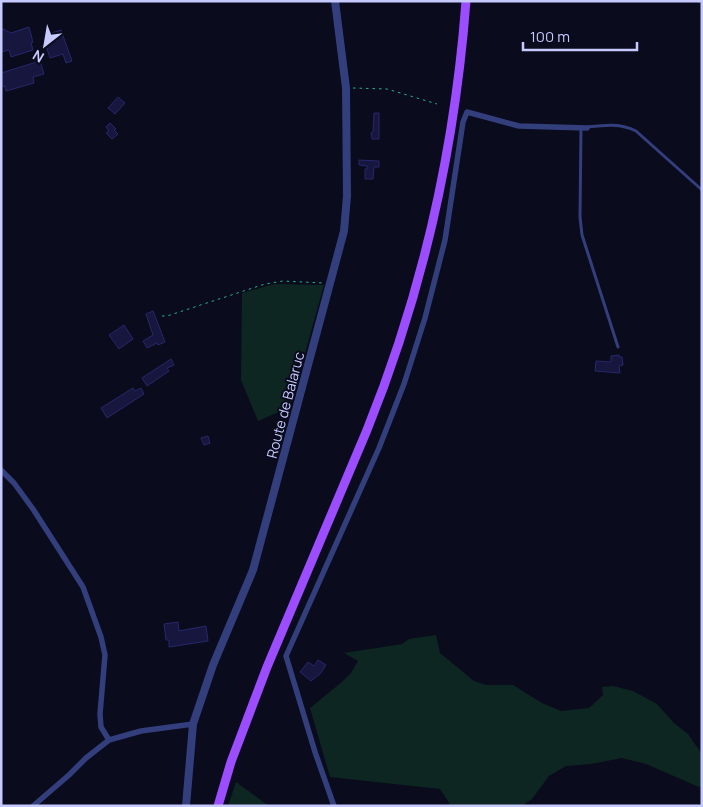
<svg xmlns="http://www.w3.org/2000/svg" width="703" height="807" font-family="Manrope,sans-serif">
<rect width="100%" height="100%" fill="#0a0b1c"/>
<path fill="#0d2621" d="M274,284L324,285L290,407L258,421L241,380L242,293Z
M436,635L440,653L474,681L486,685H513L542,703L561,711L589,708L603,695L602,687L613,686L633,691L657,704L674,723L688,734L702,754V786L699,787L646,764L622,758L591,764L566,766L549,776L532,799L522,806H451L440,789L330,777L310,708L343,681L351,673L358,661L344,653L402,644L409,639Z
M236,782L269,806H228Z"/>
<path fill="#16163e" stroke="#28276b" d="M29,27L33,42L31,43L33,50L11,57L9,50L1,52V28L11,33Z
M61,30L72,61L66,63L63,54L50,58L43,36Z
M40,61L44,74L33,77L34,83L6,91L5,86L1,87V73Z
M118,97L125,103L115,114L108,108Z
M374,113H379V139H372L371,133L373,132Z
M110,123L116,129L114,130L118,134L112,139L106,133L109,131L106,127Z
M359,160L379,161V167H374L373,179H365V169H367V166L359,165Z
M153,311L165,342L158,345L157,343L147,348L143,341L153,335L146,314Z
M124,325L133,339L119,349L109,335Z
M619,355V357H622L623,365L619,366L620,373L595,371L596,361L611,362V356Z
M171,359L174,365L167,368L169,371L147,386L142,378Z
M133,388L135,391L141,388L144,394L107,418L101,408Z
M208,436L210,443L204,445L201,438Z
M178,622L179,631L206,626L208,641L169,647V640H166L164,624Z
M318,660L326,665L320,674L311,681L300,672L308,662L314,666Z"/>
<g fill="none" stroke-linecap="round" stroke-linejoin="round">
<path stroke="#28b18f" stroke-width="1" stroke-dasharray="2.5 4" stroke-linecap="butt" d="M697,1L702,4
M353,88L387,89L437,104
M162,316H167L265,284L283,281L323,283"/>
<path stroke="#333e7d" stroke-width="3" d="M587,127C605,125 620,123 636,131L702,190
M581,128L580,217L582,235L618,347"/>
<path stroke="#333e7d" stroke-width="5.5" d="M1,470L14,483L33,509L83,587L101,637L105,655L100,714L101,727L109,740
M33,806L69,775L86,758L109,740L141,731L193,724
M334,806L315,752L286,656L379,448L404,384L425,318L445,240L463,122L467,112L519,126L587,128"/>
<path stroke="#333e7d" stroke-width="8" d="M186,806L193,724L213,665L253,570L344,231L347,196L346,88L335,1"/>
<path stroke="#9b4dff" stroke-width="9" d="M218,806L231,762L267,667L367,430C422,294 455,147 466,1"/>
</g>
<g text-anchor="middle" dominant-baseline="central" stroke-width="4" stroke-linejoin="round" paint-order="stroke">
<g font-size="14" fill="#c6caff" stroke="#0a0b1c">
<text transform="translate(285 405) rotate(-75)">Route de Balaruc</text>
</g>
</g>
<rect width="703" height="807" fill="none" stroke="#c6caff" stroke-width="5"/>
<g transform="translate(45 45) rotate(211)" stroke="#0a0b1c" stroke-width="4" paint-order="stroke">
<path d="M0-4L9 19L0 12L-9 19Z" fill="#c6caff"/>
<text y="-8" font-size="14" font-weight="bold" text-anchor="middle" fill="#c6caff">N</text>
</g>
<path d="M523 42v8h114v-8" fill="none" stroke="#c6caff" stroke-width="2.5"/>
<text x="530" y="42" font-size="15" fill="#c6caff" stroke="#0a0b1c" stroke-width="4" paint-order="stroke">100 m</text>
</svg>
